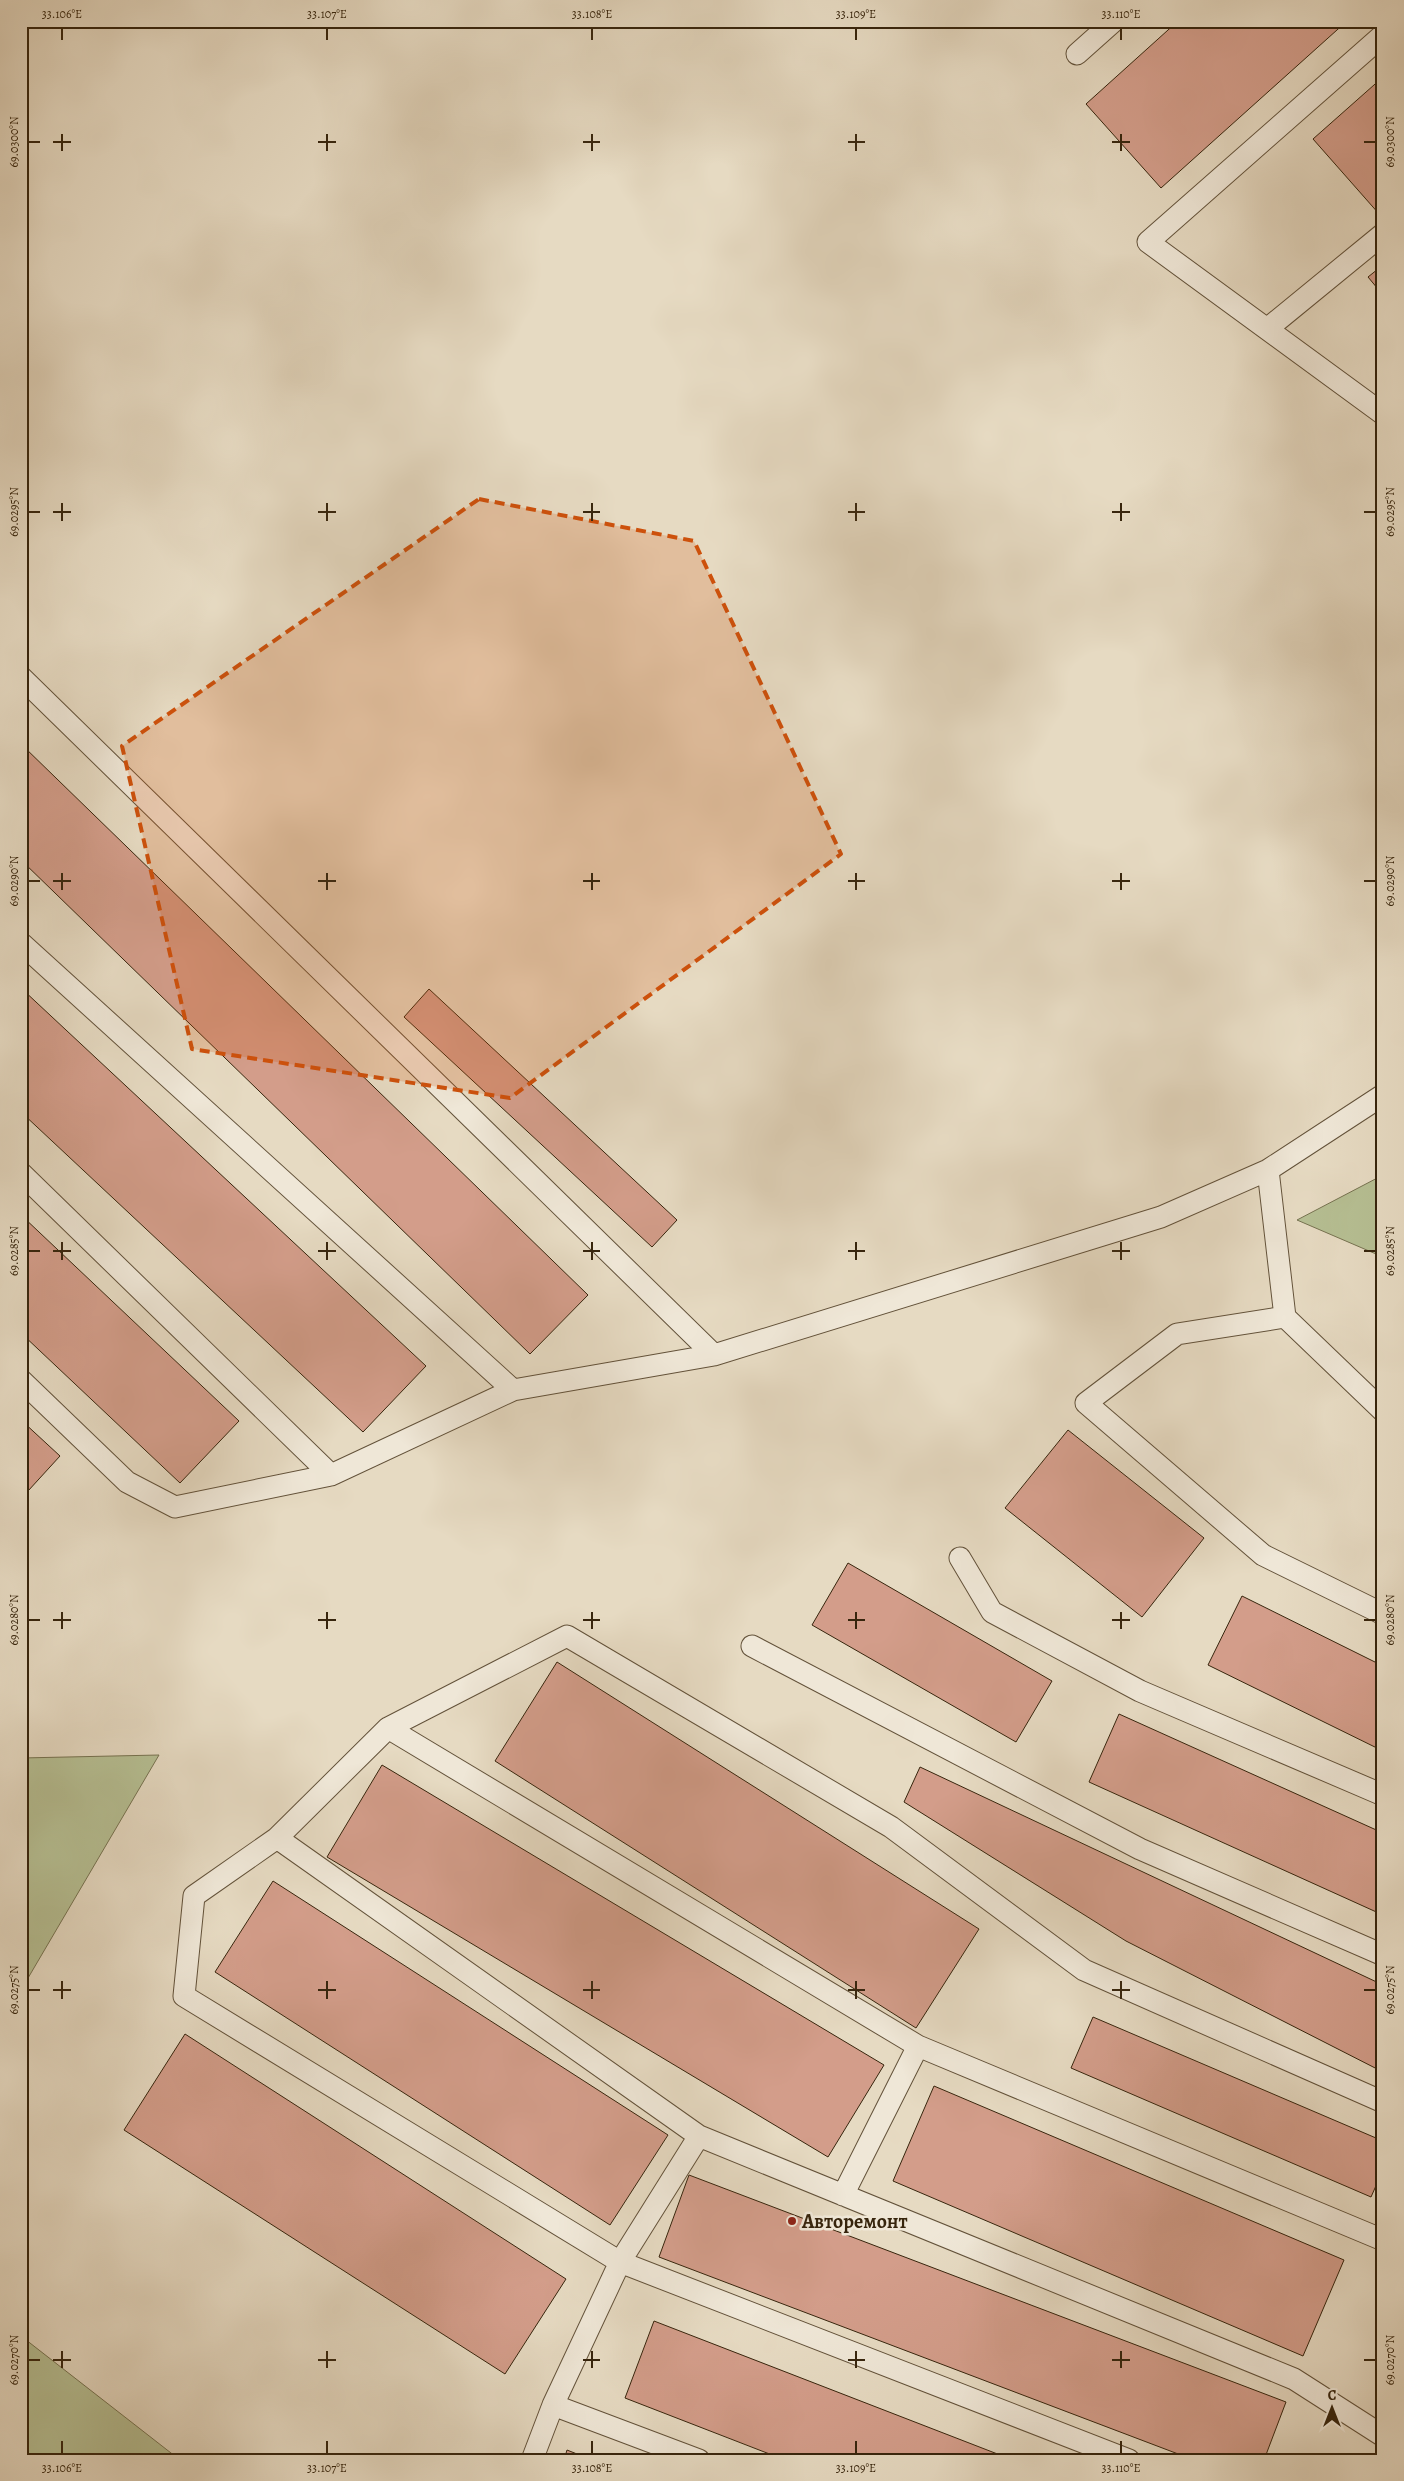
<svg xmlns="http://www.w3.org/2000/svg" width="1404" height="2481" font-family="Alegreya,serif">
<rect width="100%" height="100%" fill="#e6dac2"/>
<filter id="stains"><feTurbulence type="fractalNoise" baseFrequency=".004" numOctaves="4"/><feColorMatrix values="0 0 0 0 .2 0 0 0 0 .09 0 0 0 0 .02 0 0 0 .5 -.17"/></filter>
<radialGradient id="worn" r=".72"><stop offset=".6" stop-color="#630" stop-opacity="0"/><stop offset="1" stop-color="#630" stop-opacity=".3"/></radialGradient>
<path fill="#b6bf93" stroke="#767250" d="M1383,1175V1257L1297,1220Z
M159,1755L21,1990V1758Z
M21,2336L180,2460H21Z"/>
<path fill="#d39d8a" stroke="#37250d" d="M1178,21H1347L1161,188L1086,104Z
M1383,77V212L1380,215L1313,139Z
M1383,265V295L1368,277Z
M21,744L588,1295L530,1354L21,860Z
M21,988L426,1366L363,1432L21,1112Z
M429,989L677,1220L652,1247L404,1017Z
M21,1215L239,1421L180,1483L21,1333Z
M21,1420L60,1456L28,1491L21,1485Z
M1068,1430L1204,1538L1142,1617L1005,1508Z
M848,1563L1052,1681L1016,1742L812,1625Z
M1242,1596L1383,1666V1751L1208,1665Z
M557,1662L979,1929L916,2028L495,1761Z
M1119,1714L1383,1833V1915L1089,1782Z
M382,1765L884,2065L828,2157L327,1857Z
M920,1767L1383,1985V2072L1126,1941L904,1802Z
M273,1881L668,2135L610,2225L215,1972Z
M1093,2017L1383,2141V2170L1371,2197L1071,2068Z
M185,2034L566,2279L505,2374L124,2130Z
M934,2086L1344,2260L1303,2356L893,2181Z
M689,2175L1286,2402L1264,2460H1194L659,2257Z
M654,2321L1013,2460H785L625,2398Z
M567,2450L592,2460H564Z"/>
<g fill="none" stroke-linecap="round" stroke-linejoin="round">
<g stroke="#63523a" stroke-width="23">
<path id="service" d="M1383,35L1148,242L1383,414
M1077,54L1114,21
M1267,329L1383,234
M21,677L714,1355
M21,943L513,1390
M1268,1170L1285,1317L1383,1411
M21,1173L331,1475
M1285,1317L1177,1334L1086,1403L1263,1555L1383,1614
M21,1380L127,1482L175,1507L331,1475L513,1390L714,1355L1161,1217L1268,1170L1383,1095
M960,1558L992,1612L1140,1691L1383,1795
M752,1646L1140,1849L1383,1955
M388,1728L567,1636L891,1827L1084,1970L1383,2102
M277,1838L388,1728L918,2046L1383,2240
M699,2136L620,2262L184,1996L194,1896L277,1838L699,2136L1294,2379L1383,2436
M843,2195L918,2046
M532,2460L553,2405
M699,2460L553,2405L620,2262L1129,2460"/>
</g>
<use href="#service" stroke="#efe7d7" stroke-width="21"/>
</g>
<path fill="#cd510c" fill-opacity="0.2" stroke="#cd510c" stroke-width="4" stroke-dasharray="10 6" stroke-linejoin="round" d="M479,499L694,541L841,854L510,1098L192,1049L122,746Z"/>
<path fill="none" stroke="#37250d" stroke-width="2" d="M62,28V40M327,28V40M592,28V40M856,28V40M1121,28V40M62,134V151M327,134V151M592,134V151M856,134V151M1121,134V151M28,142H40M53,142H71M318,142H336M583,142H600M848,142H865M1112,142H1130M1364,142H1376M62,503V521M327,503V521M592,503V521M856,503V521M1121,503V521M28,512H40M53,512H71M318,512H336M583,512H600M848,512H865M1112,512H1130M1364,512H1376M62,873V890M327,873V890M592,873V890M856,873V890M1121,873V890M28,881H40M53,881H71M318,881H336M583,881H600M848,881H865M1112,881H1130M1364,881H1376M62,1242V1260M327,1242V1260M592,1242V1260M856,1242V1260M1121,1242V1260M28,1251H40M53,1251H71M318,1251H336M583,1251H600M848,1251H865M1112,1251H1130M1364,1251H1376M62,1612V1629M327,1612V1629M592,1612V1629M856,1612V1629M1121,1612V1629M28,1620H40M53,1620H71M318,1620H336M583,1620H600M848,1620H865M1112,1620H1130M1364,1620H1376M62,1981V1999M327,1981V1999M592,1981V1999M856,1981V1999M1121,1981V1999M28,1990H40M53,1990H71M318,1990H336M583,1990H600M848,1990H865M1112,1990H1130M1364,1990H1376M62,2351V2368M327,2351V2368M592,2351V2368M856,2351V2368M1121,2351V2368M28,2360H40M53,2360H71M318,2360H336M583,2360H600M848,2360H865M1112,2360H1130M1364,2360H1376M62,2441V2454M327,2441V2454M592,2441V2454M856,2441V2454M1121,2441V2454"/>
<circle fill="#8f2418" stroke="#efe7d7" stroke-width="2" cx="792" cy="2221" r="5"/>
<g text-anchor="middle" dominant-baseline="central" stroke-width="5" stroke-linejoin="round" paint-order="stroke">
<g font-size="20" font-weight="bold" fill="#37250d" stroke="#efe7d7" text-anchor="start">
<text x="802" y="2221">Авторемонт</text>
</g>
</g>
<rect width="1404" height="2481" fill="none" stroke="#e6dac2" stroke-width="55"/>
<g transform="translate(1332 2408)" stroke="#efe7d7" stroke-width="4" paint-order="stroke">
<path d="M0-4L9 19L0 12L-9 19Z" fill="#37250d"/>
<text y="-8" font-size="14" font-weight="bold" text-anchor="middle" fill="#37250d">С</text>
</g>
<rect x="28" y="28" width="1348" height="2426" fill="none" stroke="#37250d" stroke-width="2"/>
<g font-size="12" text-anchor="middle" fill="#37250d">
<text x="62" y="18">33.106°E</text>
<text x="327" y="18">33.107°E</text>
<text x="592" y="18">33.108°E</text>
<text x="856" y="18">33.109°E</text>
<text x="1121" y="18">33.110°E</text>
<text transform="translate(14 142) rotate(-90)" y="4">69.0300°N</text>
<text transform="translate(1390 142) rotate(-90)" y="4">69.0300°N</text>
<text transform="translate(14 512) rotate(-90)" y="4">69.0295°N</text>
<text transform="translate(1390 512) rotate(-90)" y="4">69.0295°N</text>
<text transform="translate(14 881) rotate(-90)" y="4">69.0290°N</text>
<text transform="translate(1390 881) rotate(-90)" y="4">69.0290°N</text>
<text transform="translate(14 1251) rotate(-90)" y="4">69.0285°N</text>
<text transform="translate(1390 1251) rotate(-90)" y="4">69.0285°N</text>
<text transform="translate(14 1620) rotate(-90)" y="4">69.0280°N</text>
<text transform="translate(1390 1620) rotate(-90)" y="4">69.0280°N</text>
<text transform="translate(14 1990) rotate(-90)" y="4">69.0275°N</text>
<text transform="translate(1390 1990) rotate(-90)" y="4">69.0275°N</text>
<text transform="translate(14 2360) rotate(-90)" y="4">69.0270°N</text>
<text transform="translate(1390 2360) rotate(-90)" y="4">69.0270°N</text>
<text x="62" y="2472">33.106°E</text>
<text x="327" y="2472">33.107°E</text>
<text x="592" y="2472">33.108°E</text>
<text x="856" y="2472">33.109°E</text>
<text x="1121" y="2472">33.110°E</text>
</g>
<rect width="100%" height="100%" filter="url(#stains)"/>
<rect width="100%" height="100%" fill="url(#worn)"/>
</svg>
